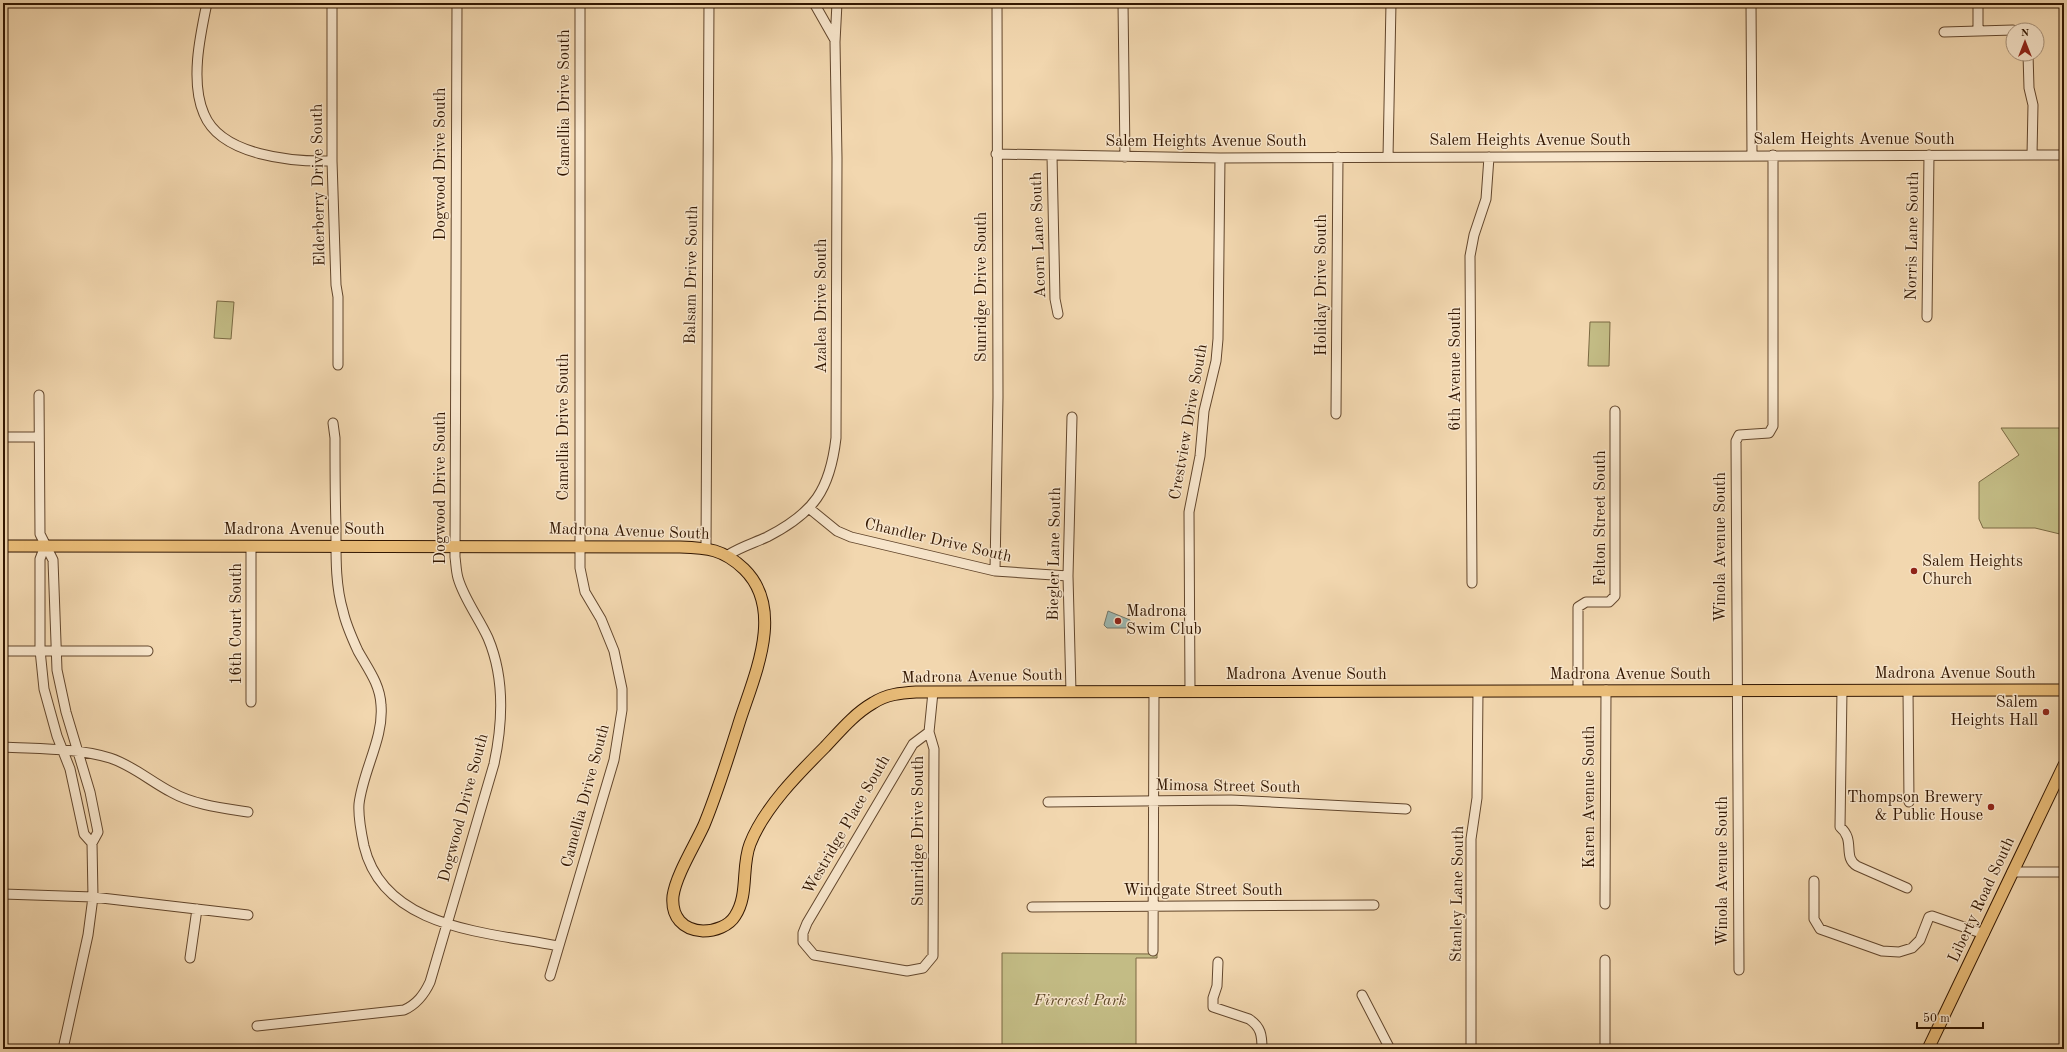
<svg xmlns="http://www.w3.org/2000/svg" width="2067" height="1052" font-family="'Old Standard TT',serif">
<rect width="100%" height="100%" fill="#f2d7af"/>
<filter id="stains"><feTurbulence type="fractalNoise" baseFrequency=".005" numOctaves="4"/><feColorMatrix values="0 0 0 0 .2 0 0 0 0 .09 0 0 0 0 .02 0 0 0 .5 -.17"/></filter>
<radialGradient id="worn" r=".72"><stop offset=".6" stop-color="#630" stop-opacity="0"/><stop offset="1" stop-color="#630" stop-opacity=".3"/></radialGradient>
<path fill="#c3bc85" stroke="#7a6942" d="M217,301L234,302L231,339L214,338Z
M1590,322H1610L1609,366H1588Z
M2001,428H2064V535L2035,528H1983L1979,519V482L2019,455Z
M1002,953L1157,954V958H1136V1049H1002Z"/>
<path fill="#9cb8b1" stroke="#72776a" d="M1108,611L1130,620V628H1107L1104,625Z"/>
<g fill="none" stroke-linecap="round" stroke-linejoin="round">
<g stroke="#62462c" stroke-width="11">
<path id="minor" d="M207,3C200,36 190,82 204,114C221,156 293,162 332,161
M332,3V161L336,285L338,297V365
M814,3L835,40
M1123,3L1125,157
M1751,3L1752,155
M1978,30V3
M1944,32L2013,30
M2028,54L2029,88L2033,105L2032,155
M996,154L1220,158L2064,155
M1052,156L1055,299L1058,314
M1388,157L1391,3
M1927,317L1929,155
M39,395L40,534L53,560L57,670L66,712L90,792L98,832L92,843L84,834L70,769L57,736L44,689L40,650V559L45,546
M1336,414L1338,157
M333,423L335,438C335,467 335,497 336,526C336,555 335,584 343,611C346,625 352,638 358,651C368,669 380,684 381,705C384,738 363,770 359,804C358,818 361,832 364,846C384,930 489,932 558,946
M3,437H39
M810,509L837,531L851,537L995,571L1068,576
M251,546V702
M706,548L709,3
M728,555C740,547 754,543 767,537C814,513 830,490 836,438L837,158L835,42L837,3
M995,571L998,397L997,3
M1472,583L1470,256L1474,235L1486,199L1489,157
M3,651H148
M1578,690V607L1586,602H1609L1615,596V411
M1842,690L1840,827C1856,840 1842,857 1857,866L1907,888
M1908,690L1909,802
M1071,692L1068,576L1072,417
M1190,692L1189,512L1200,456L1204,411L1216,361L1218,339L1220,158
M929,732L913,744L807,923L803,933V942L814,955L907,971L923,968L933,956L934,749L929,732L933,692
M3,747C36,749 78,748 110,758C132,765 150,781 171,792C194,805 222,808 248,812
M1048,802L1231,800L1406,809
M2012,872H2064
M1814,881V919L1820,929L1882,951L1899,952L1912,948L1920,940L1929,917L1932,916L1984,934
M3,894L93,897L248,915
M1605,904L1606,690
M1032,907L1374,905
M1153,951L1154,692
M190,958L197,909
M1605,960V1049
M1218,962L1217,986L1213,998V1007L1249,1019C1261,1027 1262,1035 1262,1049
M1739,970L1736,441L1739,435L1769,433L1773,426V155
M550,976L614,760L622,710V689L614,651L601,619L585,592L580,568V3
M1362,995L1390,1049
M257,1026L404,1010C417,1004 424,995 430,982L494,764C503,722 505,678 488,638C479,618 464,599 458,578C456,571 456,564 455,557L457,3
M63,1049L88,935L93,897L92,843
M1471,1049V839L1477,798L1478,691"/>
</g>
<g stroke="#321600" stroke-width="13">
<path id="major" d="M3,546L680,547C708,548 723,549 744,569C785,609 755,674 740,720C729,755 718,791 704,825C695,845 676,875 673,896C671,917 683,930 703,931C715,931 729,926 735,916C749,895 741,867 750,844C764,808 798,774 825,747C840,731 854,714 873,703C887,694 901,693 916,692L2064,690
M1928,1049L2064,765"/>
</g>
<use href="#minor" stroke="#f7e5cb" stroke-width="9"/>
<use href="#major" stroke="#e9bc78" stroke-width="11"/>
</g>
<g fill="#8f2418" stroke="#f7e5cb" stroke-width="1.5">
<circle cx="1914" cy="571" r="4"/>
<circle cx="1118" cy="621" r="4"/>
<circle cx="2046" cy="712" r="4"/>
<circle cx="1991" cy="807" r="4"/>
</g>
<g text-anchor="middle" dominant-baseline="central" stroke-width="3" stroke-linejoin="round" paint-order="stroke">
<g font-size="16" fill="#321600" stroke="#f7e5cb">
<text transform="translate(565 103) rotate(-90)">Camellia Drive South</text>
<text x="1854" y="140">Salem Heights Avenue South</text>
<text x="1530" y="141">Salem Heights Avenue South</text>
<text x="1206" y="142">Salem Heights Avenue South</text>
<text transform="translate(441 164) rotate(-90)">Dogwood Drive South</text>
<text transform="translate(319 185) rotate(-91)">Elderberry Drive South</text>
<text transform="translate(1039 235) rotate(-92)">Acorn Lane South</text>
<text transform="translate(1913 236) rotate(-89)">Norris Lane South</text>
<text transform="translate(692 275) rotate(-89)">Balsam Drive South</text>
<text transform="translate(1322 285) rotate(-90)">Holiday Drive South</text>
<text transform="translate(982 287) rotate(-90)">Sunridge Drive South</text>
<text transform="translate(822 306) rotate(-90)">Azalea Drive South</text>
<text transform="translate(1456 369) rotate(-90)">6th Avenue South</text>
<text transform="translate(1189 422) rotate(-80)">Crestview Drive South</text>
<text transform="translate(564 427) rotate(-90)">Camellia Drive South</text>
<text transform="translate(441 488) rotate(-90)">Dogwood Drive South</text>
<text transform="translate(1601 518) rotate(-90)">Felton Street South</text>
<text x="304" y="530">Madrona Avenue South</text>
<text transform="translate(629 532) rotate(2)">Madrona Avenue South</text>
<text transform="translate(938 541) rotate(13)">Chandler Drive South</text>
<text transform="translate(1721 547) rotate(-90)">Winola Avenue South</text>
<text transform="translate(1055 554) rotate(-89)">Biegler Lane South</text>
<text transform="translate(237 624) rotate(-90)">16th Court South</text>
<text x="1955" y="674">Madrona Avenue South</text>
<text x="1306" y="675">Madrona Avenue South</text>
<text x="1630" y="675">Madrona Avenue South</text>
<text transform="translate(982 677) rotate(-1)">Madrona Avenue South</text>
<text transform="translate(1228 787) rotate(1)">Mimosa Street South</text>
<text transform="translate(586 796) rotate(-75)">Camellia Drive South</text>
<text transform="translate(1590 797) rotate(-90)">Karen Avenue South</text>
<text transform="translate(464 808) rotate(-75)">Dogwood Drive South</text>
<text transform="translate(847 825) rotate(-60)">Westridge Place South</text>
<text transform="translate(919 831) rotate(-90)">Sunridge Drive South</text>
<text transform="translate(1723 871) rotate(-90)">Winola Avenue South</text>
<text x="1203" y="891">Windgate Street South</text>
<text transform="translate(1458 894) rotate(-89)">Stanley Lane South</text>
<text transform="translate(1982 900) rotate(-65)">Liberty Road South</text>
</g>
<g font-size="16" fill="#321600" stroke="#f7e5cb" text-anchor="start">
<text x="1922" y="562">Salem Heights<tspan x="1922" dy="18">Church</tspan></text>
<text x="1126" y="612">Madrona<tspan x="1126" dy="18">Swim Club</tspan></text>
<text x="2038" y="703" text-anchor="end">Salem<tspan x="2038" dy="18">Heights Hall</tspan></text>
<text x="1983" y="798" text-anchor="end">Thompson Brewery<tspan x="1983" dy="18">&amp; Public House</tspan></text>
</g>
<g font-size="16" font-style="italic" fill="#5e4828" stroke="#f7e5cb">
<text x="1080" y="1001">Fircrest Park</text>
</g>
</g>
<rect width="2067" height="1052" fill="none" stroke="#f2d7af" stroke-width="16"/>
<rect x="4" y="4" width="2059" height="1044" fill="none" stroke="#321600" stroke-width="2"/>
<rect x="8" y="8" width="2051" height="1036" fill="none" stroke="#321600"/>
<g transform="translate(2025 42)"><circle r="19" fill="#f7e5cb" stroke="#a8927a"/>
<path d="M0-3L7 15L0 10L-7 15Z" fill="#8f2418"/>
<text y="-6" font-size="11" font-weight="bold" text-anchor="middle" fill="#321600">N</text>
</g>
<path d="M1917 1022v6h66v-6" fill="none" stroke="#321600" stroke-width="2"/>
<text x="1923" y="1022" font-size="12" fill="#321600" stroke="#f7e5cb" stroke-width="3" paint-order="stroke">50 m</text>
<rect width="100%" height="100%" filter="url(#stains)"/>
<rect width="100%" height="100%" fill="url(#worn)"/>
</svg>
